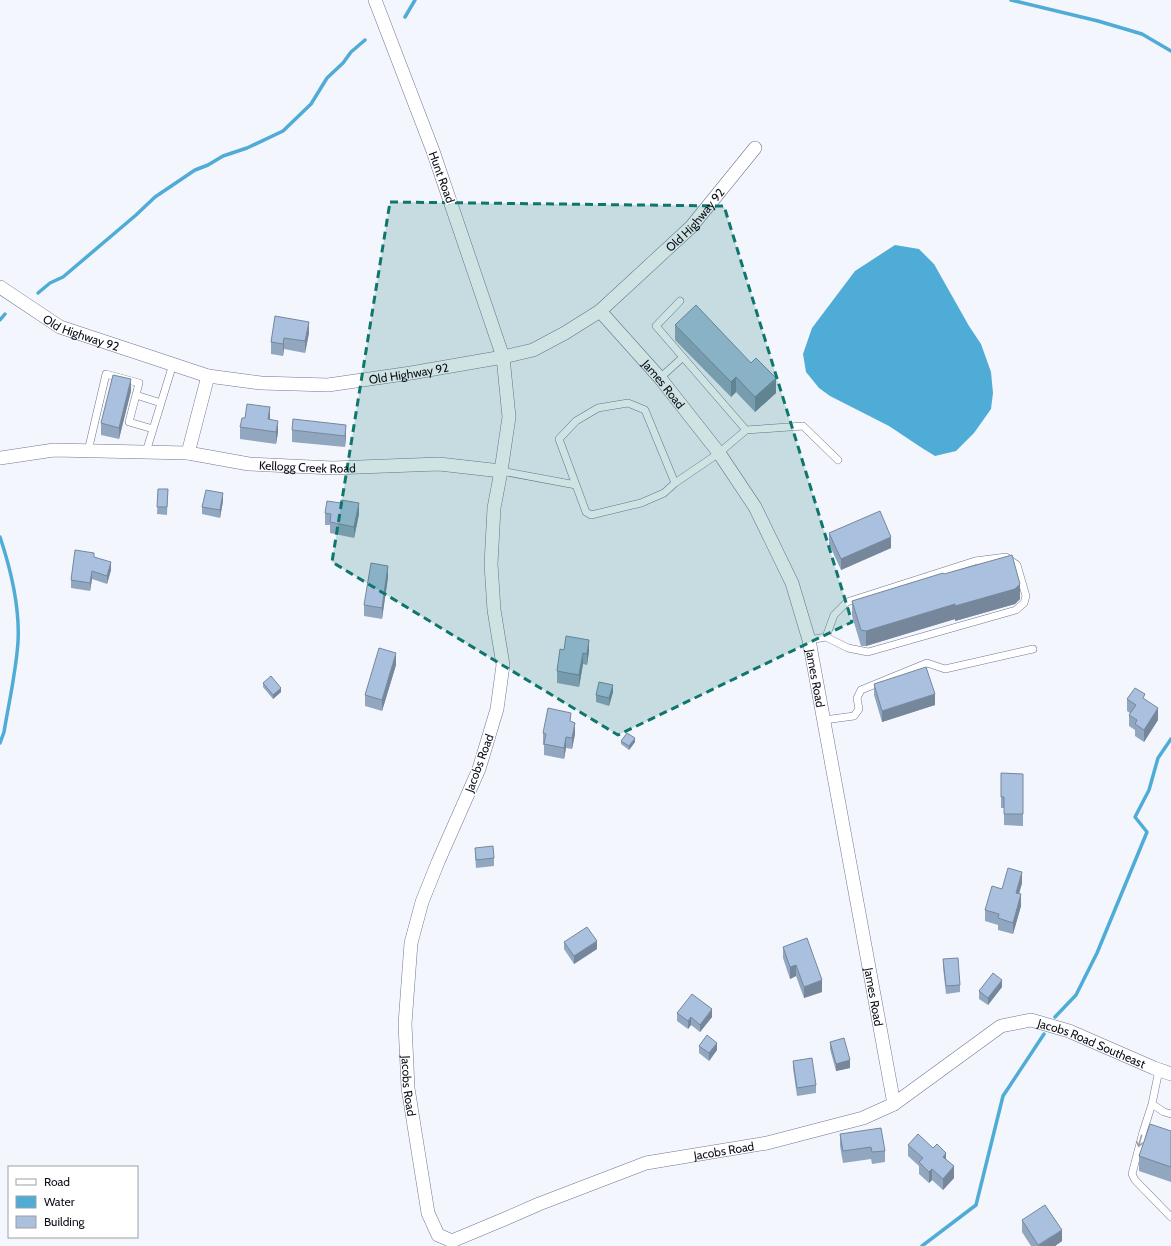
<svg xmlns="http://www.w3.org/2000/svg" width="1171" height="1246" font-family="Cabin,sans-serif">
<rect width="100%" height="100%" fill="#f4f6fd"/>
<path fill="#4facd6" d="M895,245L919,249L934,264L969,326L981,344L991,372L993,393L991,409L974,433L956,451L935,456L922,448L889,426L830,396L819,388L806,372L803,354L812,328L855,271Z"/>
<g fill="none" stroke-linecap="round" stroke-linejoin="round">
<path stroke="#4facd6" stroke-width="3.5" d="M1011,0L1098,21L1142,34L1171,51
M405,17L415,0
M38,293L50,283L63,277L136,215L155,197L195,170L208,165L223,156L247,148L283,131L311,104L327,78L343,63L351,52L365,40
M0,320L5,314
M0,537C11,570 20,606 18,642C16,672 9,702 4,732L0,743
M1055,1017L1076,995L1097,953L1147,832L1135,817L1149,790L1158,758L1171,739
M922,1246L976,1205L1003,1096L1044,1034"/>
<g stroke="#707695" stroke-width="8">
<path id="service" d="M660,378L682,358
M153,429L129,422L136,395L161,403
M746,430L803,426L838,460
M88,451L106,374L139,383L136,395
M146,452L173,364
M501,471L576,485L586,512L591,515L641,503L664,493L675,483L645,410L628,403L598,408L576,421L559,439L576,485
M675,483L719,453L746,430L656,326L680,301
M809,640L826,637L848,648L868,652L1016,610L1024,603L1026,596L1017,565L1006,557L975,561L847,602L834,615L826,637
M824,720L854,716L859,709L857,698L861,690L927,663L945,669L1033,649
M1159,1070L1152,1104L1164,1112L1171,1114
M1152,1104L1143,1132L1132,1174L1135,1180L1171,1217"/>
</g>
<g stroke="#707695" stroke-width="14">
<g id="minor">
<path id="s1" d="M0,287L60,327L208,376L261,383L328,385L411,373L503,357L533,350L565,333L600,311L691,227L755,148"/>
<path id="s2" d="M600,311L660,378L719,453L755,507L792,583L809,640L894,1104"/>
<path d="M188,453L208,376"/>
<path id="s3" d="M0,458L54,450L188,453L249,464L333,468L439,464L501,471L509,417L503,357L433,151L375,0"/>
<path id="s4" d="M501,471L494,508L491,564L494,610L503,665L497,709L479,769L438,862L422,902L411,943L405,1024L408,1088L428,1213L438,1235L452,1241L507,1218L539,1204L646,1163L767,1143L863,1118L894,1104L1001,1026L1031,1020L1069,1031L1154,1068L1171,1074"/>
</g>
</g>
<use href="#service" stroke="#fff" stroke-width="7"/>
<use href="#minor" stroke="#fff" stroke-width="13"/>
</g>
<path fill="#91a6bf" d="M275,316L309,333L305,353L284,349L283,356L271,354V342Z
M675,325L776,393L755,412L736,392L731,397L675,340Z
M131,391L119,439L101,435V423Z
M270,420L278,432L276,444L240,439V427Z
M292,430L346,436L345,447L292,442Z
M158,489H168L167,515L157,514Z
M223,501L220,518L202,514V507Z
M325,513L359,514L354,538L330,533V525H325Z
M829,533L891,548L841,570L829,544Z
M94,557L111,570L107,584L92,579L90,591L71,588V580Z
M388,577L382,619L364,616V605Z
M1020,599L1015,604L955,621V619L866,646H861L852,616V601Z
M564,650L589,651L587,665L583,664L579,687L557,683V671Z
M396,665L382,711L365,706V695Z
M263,683L281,692L273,699L263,687Z
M874,684L935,705L882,722L874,695Z
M613,692L609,706L596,702V695Z
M1127,699L1145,700L1158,720L1144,742L1135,736V730L1129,726V715L1130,713L1127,711Z
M571,722L575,734L572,749L566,748L564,759L544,755V745H543V733Z
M621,741L635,742L629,750L621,744Z
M1001,773L1023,774V826L1004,825V808H1001Z
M475,848L494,858V866L476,868L475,855Z
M1022,883L1019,894L1021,906L1013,934L998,930V925L985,921V910L1002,889Z
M564,942L597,949L574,964L564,949Z
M783,947L822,992L804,998L796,976L790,979L783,958Z
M943,959L960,985V992L946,994L943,967Z
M1002,987L988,1005L979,999V991Z
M677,1013L712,1017L700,1032L691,1025L688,1029L677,1021Z
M830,1042L850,1068L836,1071L830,1049Z
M699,1046L717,1050L709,1061L699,1053Z
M793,1061L816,1085V1093L797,1096L793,1068Z
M1171,1131V1182L1139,1171V1156Z
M840,1134L885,1151V1162L872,1164L871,1159L843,1163L840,1146Z
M908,1145L946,1159L954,1178L943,1190L932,1180L929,1183L919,1174V1166L908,1156Z
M1022,1220L1062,1241L1055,1246H1031L1022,1232Z"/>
<path fill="#76879b" d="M309,322V333L305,353V341Z
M284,338V349L283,356V344Z
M736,377V392L731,397V382Z
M776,378V393L755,412V397Z
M131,379V391L119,439V428Z
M270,407V419L268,431V419Z
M278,421V432L276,444V432Z
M346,425V436L345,447V436Z
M223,493V501L220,518V510Z
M359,503V514L354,538V527Z
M891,537V548L841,570V559Z
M111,562V570L107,584V576Z
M388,566V577L382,619V608Z
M92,571V579L90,591V583Z
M1020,584V599L1015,604L955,621V606Z
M955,604V619L866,646V631Z
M589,640V651L587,665V654Z
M396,653V665L382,711V700Z
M583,653V664L579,687V675Z
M613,685V692L609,706V698Z
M281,688V692L273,699V695Z
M935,694V705L882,722V711Z
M1158,708V720L1144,742V730Z
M575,723V734L572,749V738Z
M566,737V748L564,759V748Z
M635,738V742L629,750V746Z
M1022,872V883L1016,904V893Z
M1021,894V906L1013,934V923Z
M597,941V949L574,964V956Z
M796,965V976L790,979V967Z
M822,980V992L804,998V987Z
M1002,980V987L988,1005V998Z
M712,1009V1017L700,1032V1025Z
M691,1017V1025L688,1029V1021Z
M717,1043V1050L709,1061V1053Z
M850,1060V1068L836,1071V1064Z
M946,1153V1165L943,1157Z
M954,1166V1178L943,1190V1179Z
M932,1169V1180L929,1183V1172Z
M1062,1230V1241L1055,1246H1038Z"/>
<path fill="#a9c1de" stroke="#76879b" d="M696,305L751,363L756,358L776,378L755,397L736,377L731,382L675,325Z
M275,316L309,322L305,341L284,338L283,344L271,342Z
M113,375L131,379L119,428L101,423Z
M247,404L270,407L268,419L278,421L276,432L240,427L242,418H245Z
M293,419L346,425L345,436L292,430Z
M158,489H168L167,507H157Z
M206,490L223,493L220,510L202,507Z
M341,500L359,503L354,527L330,522L331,514L325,513L327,501L341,503Z
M880,511L891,537L841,559L829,533Z
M75,550L94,553V557L111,562L107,576L92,571L90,583L71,580Z
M1012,555L1020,584L1015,589L955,606V604L866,631L861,630L852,601L943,573L944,574Z
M371,563L388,566L382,608L364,605Z
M566,636L589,640L587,654L583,653L579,675L557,671L560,649L564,650Z
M379,648L396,653L382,700L365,695Z
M926,667L935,694L882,711L874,684Z
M271,676L281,688L273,695L263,683Z
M599,682L613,685L609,698L596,695Z
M1135,688L1145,694L1143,698L1158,708L1144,730L1135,724L1137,720L1129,715L1136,705L1127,699Z
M548,708L571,713L570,721L575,723L572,738L566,737L564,748L544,744L546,734L543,733Z
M627,733L635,738L629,746L621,741Z
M1001,773L1023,774V814H1004V797H1001Z
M493,846L494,858L476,860L475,848Z
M1008,868L1022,872L1016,893L1021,894L1013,923L998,918L999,914L985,910L992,886L1002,889Z
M587,927L597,941L574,956L564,942Z
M807,938L822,980L804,987L796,965L790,967L783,947Z
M958,958L960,985L946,986L943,959Z
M993,973L1002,980L988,998L979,991Z
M692,994L712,1009L700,1025L691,1017L688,1021L677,1013Z
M707,1035L717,1043L709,1053L699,1046Z
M844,1038L850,1060L836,1064L830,1042Z
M812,1058L816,1085L797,1088L793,1061Z
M1150,1124L1171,1131V1167L1139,1156Z
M881,1128L885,1151L872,1152L871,1147L843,1151L840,1134Z
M918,1134L933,1148L937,1144L946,1153L943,1157L954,1166L943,1179L932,1169L929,1172L919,1162L923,1158L908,1145Z
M1045,1205L1062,1230L1038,1245L1022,1220Z"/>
<defs><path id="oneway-shaft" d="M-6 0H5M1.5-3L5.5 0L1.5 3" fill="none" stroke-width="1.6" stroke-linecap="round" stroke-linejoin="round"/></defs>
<use stroke="#9e9fa3" href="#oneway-shaft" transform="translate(1140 1141) rotate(105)"/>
<path fill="#0f766e" fill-opacity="0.2" stroke="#0f766e" stroke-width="3" stroke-dasharray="8 5" stroke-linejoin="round" d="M390,202L724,206L852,622L618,735L332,562Z"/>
<g text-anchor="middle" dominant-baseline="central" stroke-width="3" stroke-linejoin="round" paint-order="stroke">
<g font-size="12" fill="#0c0e19" stroke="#fff">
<text transform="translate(442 177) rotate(70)">Hunt Road</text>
<text stroke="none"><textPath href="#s1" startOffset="766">Old Highway 92</textPath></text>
<text stroke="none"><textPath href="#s1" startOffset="94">Old Highway 92</textPath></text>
<text stroke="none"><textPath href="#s1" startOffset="430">Old Highway 92</textPath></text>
<text stroke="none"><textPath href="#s2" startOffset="97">James Road</textPath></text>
<text stroke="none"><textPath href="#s3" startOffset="309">Kellogg Creek Road</textPath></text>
<text stroke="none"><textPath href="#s2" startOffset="433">James Road</textPath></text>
<text transform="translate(479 763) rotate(-70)">Jacobs Road</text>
<text stroke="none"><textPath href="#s2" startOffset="757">James Road</textPath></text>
<text stroke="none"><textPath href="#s4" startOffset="1494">Jacobs Road Southeast</textPath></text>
<text stroke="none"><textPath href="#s4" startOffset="633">Jacobs Road</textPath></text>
<text stroke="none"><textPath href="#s4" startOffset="1089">Jacobs Road</textPath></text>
</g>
</g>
<rect x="8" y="1166" width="130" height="72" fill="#ffffff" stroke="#9e9fa3"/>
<rect x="16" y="1179" width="20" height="6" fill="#ffffff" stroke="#9e9fa3"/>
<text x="44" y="1186" font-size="12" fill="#0c0e19">Road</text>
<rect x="16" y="1196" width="20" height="12" fill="#4facd6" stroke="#9e9fa3"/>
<text x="44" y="1206" font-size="12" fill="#0c0e19">Water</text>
<rect x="16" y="1216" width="20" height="12" fill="#a9c1de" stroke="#9e9fa3"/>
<text x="44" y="1226" font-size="12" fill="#0c0e19">Building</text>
</svg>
